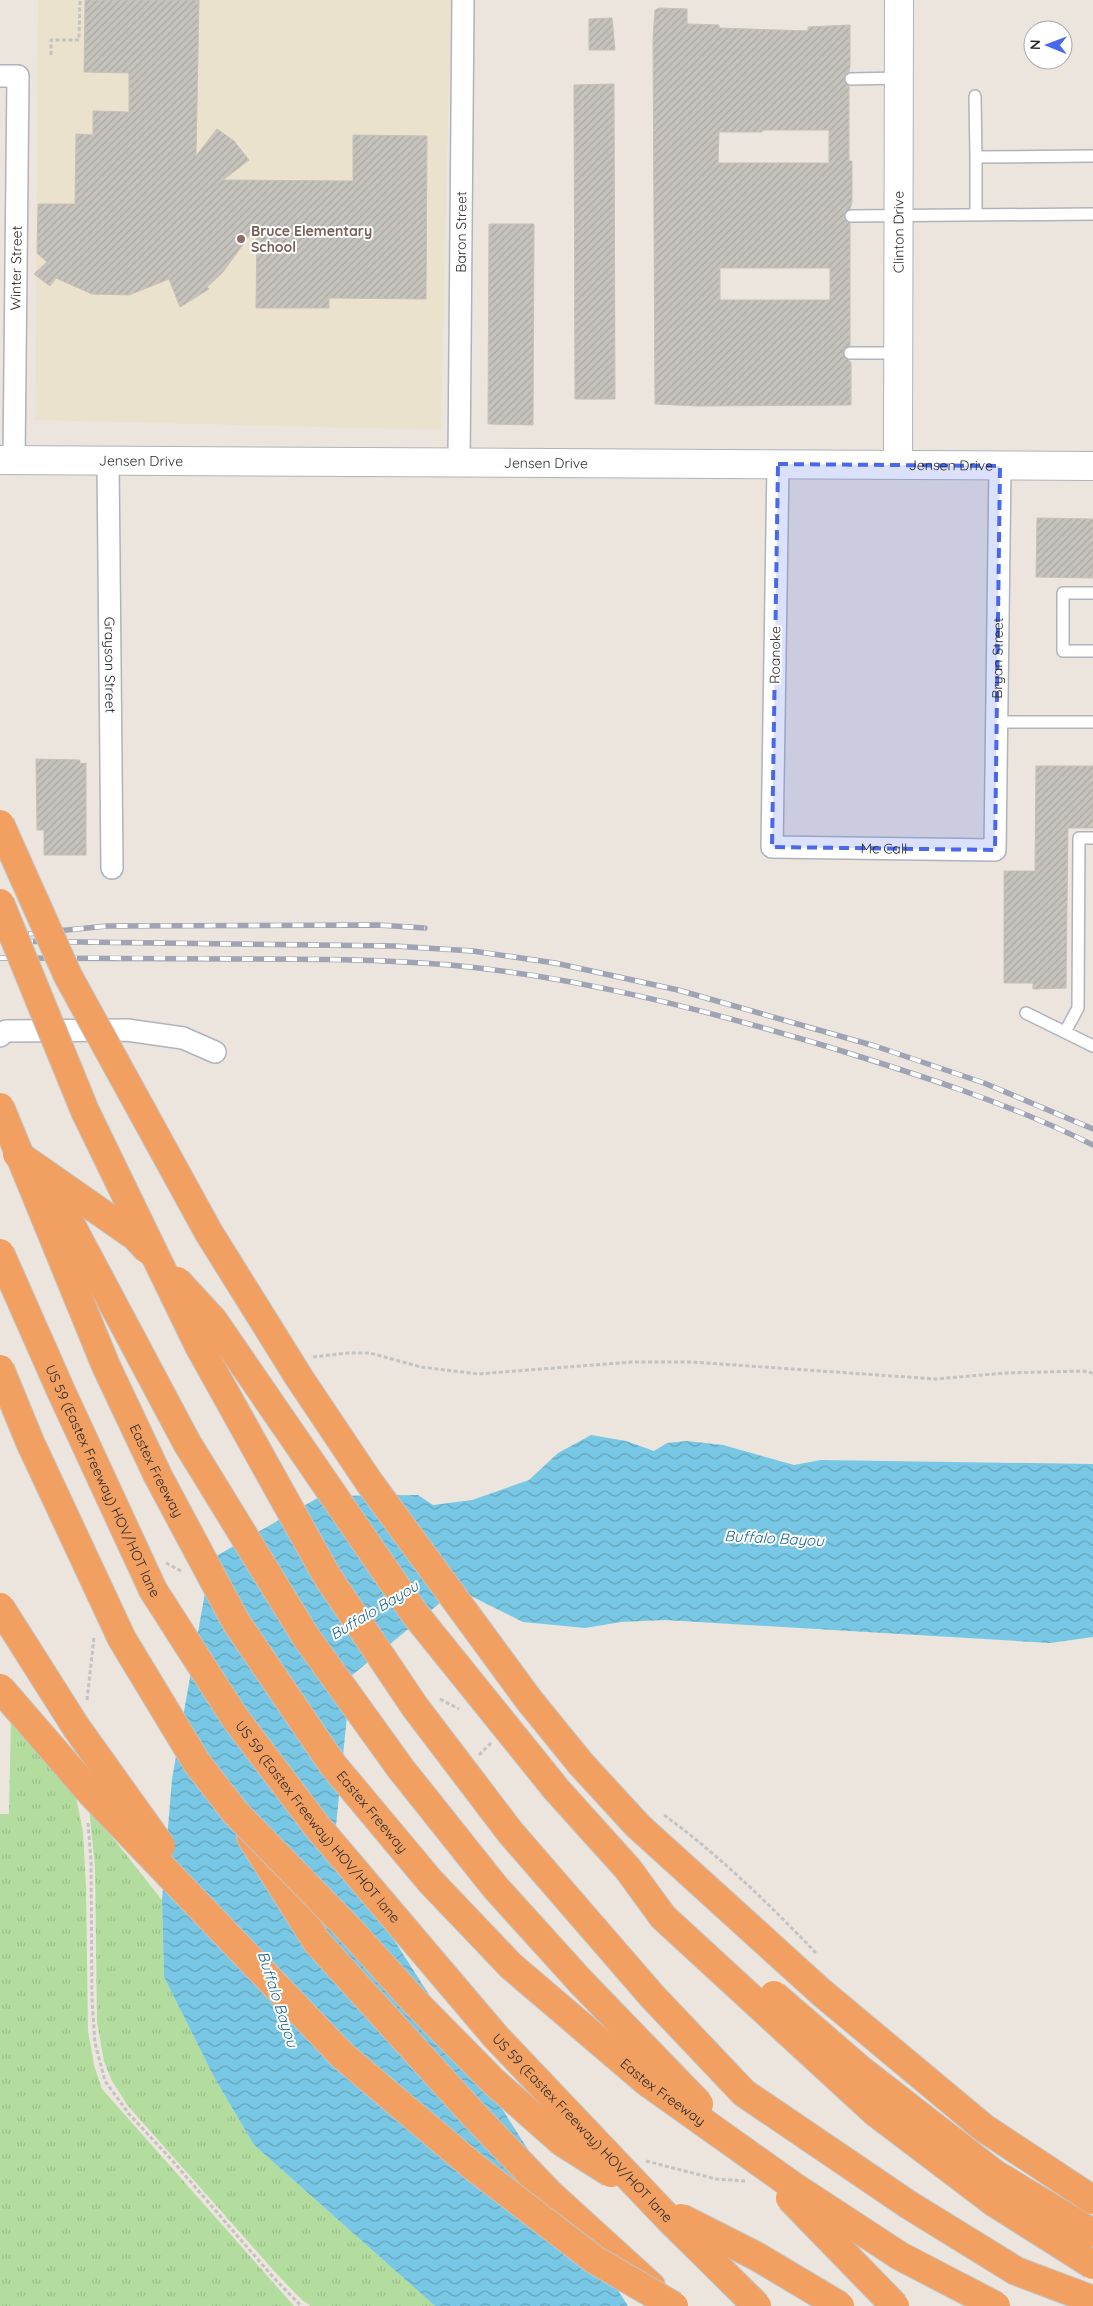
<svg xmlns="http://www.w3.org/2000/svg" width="1093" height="2306" font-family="Quicksand,sans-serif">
<defs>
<pattern id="grass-tufts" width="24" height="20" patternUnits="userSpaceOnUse" patternTransform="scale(1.25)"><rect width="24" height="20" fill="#b3dd9e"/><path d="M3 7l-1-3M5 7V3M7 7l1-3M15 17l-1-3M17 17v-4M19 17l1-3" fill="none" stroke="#9abe88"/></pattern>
<pattern id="water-waves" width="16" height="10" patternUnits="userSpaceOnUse" patternTransform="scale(1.25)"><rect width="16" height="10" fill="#78c8e5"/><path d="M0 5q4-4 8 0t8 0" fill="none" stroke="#63a3ba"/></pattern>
<pattern id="building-hatch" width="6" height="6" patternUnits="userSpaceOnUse" patternTransform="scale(1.25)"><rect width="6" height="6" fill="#c6c2bc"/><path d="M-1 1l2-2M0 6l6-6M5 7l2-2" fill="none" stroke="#aaa7a2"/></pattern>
</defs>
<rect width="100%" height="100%" fill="#ebe5dd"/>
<path fill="#ebe2ce" d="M38,0H451L441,430L35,420Z"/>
<path fill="url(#grass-tufts)" d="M11,1717L75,1792L83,1832L86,1887L88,2031L94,2065L102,2089L294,2306H0V1814H9Z
M89,1808L162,1900L164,1977L214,2077L254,2145L435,2306H311L302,2300L275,2272L128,2106L112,2081L104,2061L97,2022L95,1866Z"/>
<path fill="url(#water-waves)" d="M591,1435L626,1441L654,1451L667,1443L687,1441L723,1445L794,1465L821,1460L1093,1464V1637L1050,1643L665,1620L621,1622L585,1628L523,1622L457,1589L351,1676L334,1846L628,2306H435L254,2145L214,2077L164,1977L162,1900L172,1779L211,1559L321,1496L418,1495L433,1505L472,1500L529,1480L558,1453Z"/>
<path fill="url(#building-hatch)" stroke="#c6c1b7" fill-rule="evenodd" d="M85,0H199L196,156L217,129L234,141L249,160L223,180L353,181V135L427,136L426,299L329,298V308H256L257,225L223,272L207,287L209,289L180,307L169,279L129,295L92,294L56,278L50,286L34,274L47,262L37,253L38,204H75L76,134L93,135V111L129,112V73L84,72Z
M660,8L687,9V24L719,25V28L808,31V27L850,25V66L849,72L844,79L845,83L849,86V161H852V202L850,209L845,212L844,216L845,220L850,223V346L844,349L843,353L851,363V405L698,406L655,404L653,38L655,10ZM762,130H829V163H718L719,132H762ZM720,268H830V300H720Z
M612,18L615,50H589V19Z
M614,84L615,399H575L574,85Z
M489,224H534L533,425L488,424Z
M1037,518L1093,519V578L1036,577Z
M36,759L80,760V764L86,763V855H44V830H37Z
M1036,766H1093V828H1068L1066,988L1033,989V983H1004V871H1035Z"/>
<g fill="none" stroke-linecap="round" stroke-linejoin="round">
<g stroke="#b0b3bc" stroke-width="14">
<path id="service" d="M851,79L899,78
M975,96L976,157
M976,215V157L1093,156
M851,216L1093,214
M850,353H898
M1093,593H1063V651H1093
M996,722H1093
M1026,1013L1093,1046
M1065,1032L1078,1008L1079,838H1093"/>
</g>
<g stroke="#b0b3bc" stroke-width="24">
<g id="minor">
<path d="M0,76H18L14,460"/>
<path id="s1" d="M108,461L112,868"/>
<path id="s2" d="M459,463L463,0"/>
<path id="s3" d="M778,464L772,847L995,850L1000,466"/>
<path d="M0,1036L6,1031L127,1030L183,1038L215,1052"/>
</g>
</g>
<g stroke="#b0b3bc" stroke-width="30">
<g id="secondary">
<path id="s4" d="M0,460L1093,466"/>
<path id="s5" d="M898,464L899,0"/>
</g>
</g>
<g stroke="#c3c3c3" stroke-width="30">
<path id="motorway" d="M251,1837L317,1942L473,2114L549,2193L651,2286"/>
</g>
<path stroke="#c3c3c3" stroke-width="3" stroke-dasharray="4 2.5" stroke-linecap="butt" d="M51,55V40H79L80,0
M313,1357L348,1353H370L421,1367L478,1374L632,1362H692L936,1379L1005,1373L1083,1371L1093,1373
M166,1563L181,1571
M87,1700L94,1637
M479,1755L491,1743
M664,1815C719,1855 769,1904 816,1953
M88,1823L91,1861L92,2000L95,2043L105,2081L129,2114L170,2158L273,2277L301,2306
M646,2161L716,2179L745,2181"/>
<use href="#service" stroke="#fff" stroke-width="11"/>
<use href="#minor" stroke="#fff" stroke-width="21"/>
<use href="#secondary" stroke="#fff" stroke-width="28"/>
<use href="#motorway" stroke="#f1a062" stroke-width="28"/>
<g stroke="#a0a3b3" stroke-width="5.5">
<path id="rail" d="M7,936L107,926L378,925L425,928
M0,941L394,946L473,951L555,963L678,990L875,1046L984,1083L1093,1129
M0,958C79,958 158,958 236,959C308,959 379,959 450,965C580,977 705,1010 829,1047C919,1075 1009,1103 1093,1145"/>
</g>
<use href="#rail" stroke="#fff" stroke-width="4" stroke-dasharray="11" stroke-linecap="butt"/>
<g stroke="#c3c3c3" stroke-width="30" stroke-linecap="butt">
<g id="motorway-bridge">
<path d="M0,824L68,976L209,1233L300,1379L369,1482L529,1700L581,1764L638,1826L821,1992L984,2128L1093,2200"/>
<path d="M0,903L85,1111L199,1346L327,1576L415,1707L510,1832L652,1996L744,2093L909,2205L1016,2271L1093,2300"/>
<path id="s6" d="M0,1107L106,1366L158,1476L236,1622L333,1765L430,1881L511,1966L647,2082L793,2186L900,2256L996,2306"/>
<path d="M17,1154L136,1237L148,1250"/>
<path d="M46,1178L187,1443L306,1637L401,1769L495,1887L581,1982L699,2104"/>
<path id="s7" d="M0,1253L61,1391L153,1590L235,1718L316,1825L496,2037L668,2218L757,2306"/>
<path d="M177,1281L213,1320L415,1614L556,1789L628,1869L663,1917L875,2112L995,2203L1093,2265"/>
<path d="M0,1369L30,1442L122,1639L197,1763L235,1812L351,1931L416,2003L494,2082L562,2142L611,2173"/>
<path d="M0,1607L76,1727L161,1846"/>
<path d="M0,1688L90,1792L343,2056L474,2167L595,2260L674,2306"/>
<path d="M774,1995L861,2070L995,2174L1093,2233"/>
<path d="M790,2198L895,2306"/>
<path d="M681,2218L756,2256L840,2306"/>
</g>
</g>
<path stroke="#c3c3c3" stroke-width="3" stroke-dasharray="4 2.5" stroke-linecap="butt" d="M440,1699L459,1709"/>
<use href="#motorway-bridge" stroke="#f1a062" stroke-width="28"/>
</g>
<path fill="#4a68eb" fill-opacity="0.2" stroke="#4a68eb" stroke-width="4" stroke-dasharray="10 6" stroke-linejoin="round" d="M778,464L1000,466L995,850L772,847Z"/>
<circle fill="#8d6e63" stroke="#fff" stroke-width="2" cx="241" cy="239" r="5"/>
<g text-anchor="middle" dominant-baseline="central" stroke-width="4" stroke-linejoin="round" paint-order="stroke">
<g font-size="14" font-weight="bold" fill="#785e54" stroke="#fff" text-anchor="start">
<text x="251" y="231">Bruce Elementary<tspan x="251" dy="16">School</tspan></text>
</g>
<g font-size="14" fill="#2a2a2a" stroke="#fff">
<text stroke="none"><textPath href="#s2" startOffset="231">Baron Street</textPath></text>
<text stroke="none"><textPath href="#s5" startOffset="232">Clinton Drive</textPath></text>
<text transform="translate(16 268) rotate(-89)">Winter Street</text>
<text stroke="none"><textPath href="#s4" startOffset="141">Jensen Drive</textPath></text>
<text stroke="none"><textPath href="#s4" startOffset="546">Jensen Drive</textPath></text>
<text stroke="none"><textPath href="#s4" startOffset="951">Jensen Drive</textPath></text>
<text transform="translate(775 655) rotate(-89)">Roanoke</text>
<text stroke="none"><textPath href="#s3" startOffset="798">Bryan Street</textPath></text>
<text stroke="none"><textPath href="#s1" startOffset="204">Grayson Street</textPath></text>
<text stroke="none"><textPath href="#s3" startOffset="495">Mc Call</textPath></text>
<text stroke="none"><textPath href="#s6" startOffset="396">Eastex Freeway</textPath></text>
<text stroke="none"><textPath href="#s7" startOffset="250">US 59 (Eastex Freeway) HOV/HOT lane</textPath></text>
<text stroke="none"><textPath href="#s6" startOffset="801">Eastex Freeway</textPath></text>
<text stroke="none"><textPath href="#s7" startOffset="655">US 59 (Eastex Freeway) HOV/HOT lane</textPath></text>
<text stroke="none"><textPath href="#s6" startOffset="1206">Eastex Freeway</textPath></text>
<text stroke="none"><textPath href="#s7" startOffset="1060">US 59 (Eastex Freeway) HOV/HOT lane</textPath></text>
</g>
<g font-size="15" font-style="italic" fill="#186790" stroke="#fff">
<text transform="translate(774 1538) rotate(3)">Buffalo Bayou</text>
<text transform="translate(374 1610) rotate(-31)">Buffalo Bayou</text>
<text transform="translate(278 1999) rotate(72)">Buffalo Bayou</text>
</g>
</g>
<g transform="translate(1048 45) rotate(271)"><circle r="24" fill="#ffffff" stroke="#aaaaaa"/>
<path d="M0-4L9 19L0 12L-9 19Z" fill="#4a68eb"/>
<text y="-8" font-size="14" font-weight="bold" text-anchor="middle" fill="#2a2a2a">N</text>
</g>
</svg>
